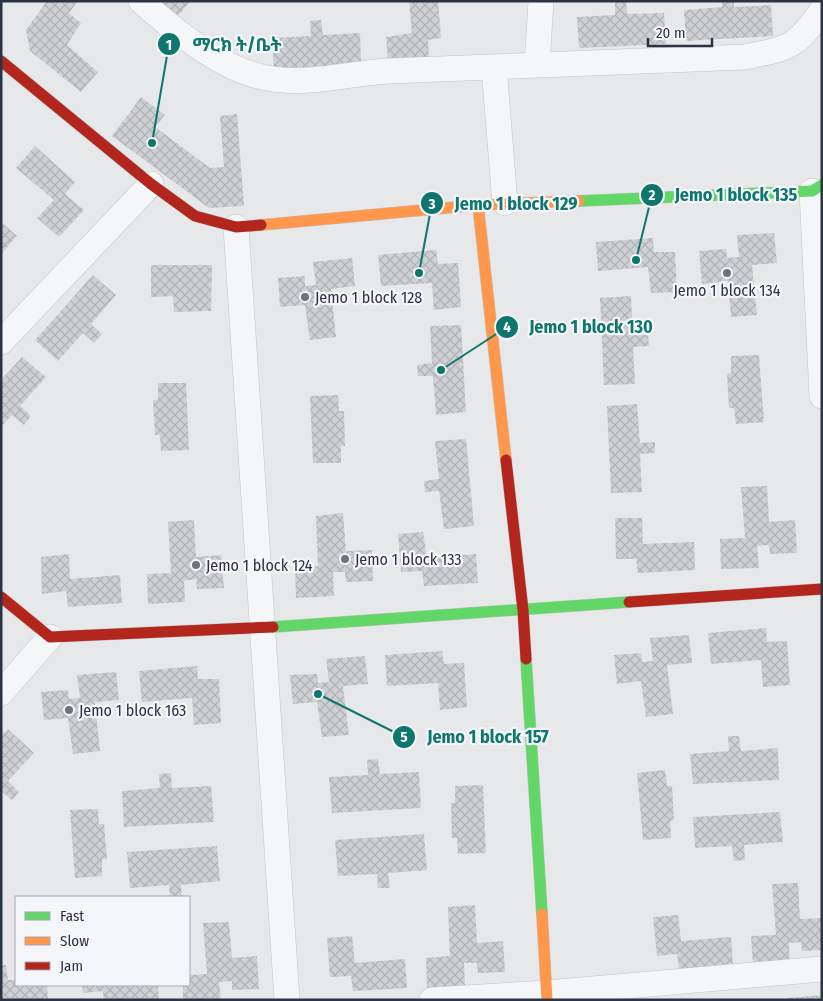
<svg xmlns="http://www.w3.org/2000/svg" width="823" height="1001" font-family="'Fira Sans Condensed','Noto Sans Ethiopic',sans-serif">
<defs>
<pattern id="building-cross-hatch" width="8" height="8" patternUnits="userSpaceOnUse" patternTransform="scale(1.25)"><rect width="8" height="8" fill="#ced0d3"/><path d="M0 0l8 8M0 8l8-8" fill="none" stroke="#b1b3b6"/></pattern>
</defs>
<rect width="100%" height="100%" fill="#e6e8ea"/>
<path fill="url(#building-cross-hatch)" d="M47,1H78L69,13L81,23L67,45L98,72L81,92L30,51L26,30Z
M155,1H191L175,19Z
M409,1H438L441,38L428,40L429,60L388,63L386,37L412,33Z
M615,1H626L627,14L664,13L666,44L579,48L577,17L615,15Z
M722,1H734V7L771,5L773,36L686,41L684,10L722,7Z
M321,20L323,35L360,33L361,64L274,69L272,38L311,36L310,21Z
M141,97L165,115L155,127L210,168L224,167L220,116L237,114L244,206L209,208L112,136Z
M35,146L75,182L65,194L84,210L59,237L37,218L54,200L16,168Z
M1,222L17,236L1,254Z
M774,233L777,263L752,265L757,315L731,317L728,281L702,284L699,251L726,249L727,258L739,257L737,235Z
M653,238L654,252H675L677,292L651,293L648,267L598,271L596,242Z
M436,250L438,264L458,263L461,307L434,310L432,283L381,286L378,255Z
M352,258L355,286L331,289L336,337L310,340L305,305L280,307L278,278L305,276V286L316,285L313,262Z
M151,265H212L211,311L174,312L173,296L151,297Z
M93,275L116,295L91,324L102,334L94,343L83,333L58,361L35,340Z
M631,296L633,335H648L649,346L633,347L635,384L604,385L600,298Z
M461,325L466,412L436,415L433,376H418L417,365L432,363L430,326Z
M759,355L764,422L736,424L734,408H729L727,374L731,373V356Z
M22,357L46,377L20,406L31,416L24,425L12,415L1,427V380Z
M158,383H186L189,450L161,451L160,435H155L153,400H158Z
M338,395L339,411H344L345,446H341V463H313L310,396Z
M637,404L640,443L655,442V453L640,454L642,492L611,493L607,406Z
M466,439L474,526L444,529L439,491L425,492L424,481L439,479L435,441Z
M767,486L769,522L795,520L797,553L770,554L769,545L757,546L759,568L721,569L720,539L745,538L741,487Z
M343,513L346,551L372,550L373,581L346,582L345,572H333L334,596L296,598L295,567L318,566L316,516Z
M615,518H642L643,544L694,542L695,570L638,573L636,559H616Z
M194,520L196,557L221,555L224,588L197,589L196,579L184,581L185,602L148,604L147,574L171,573L168,522Z
M423,532L427,558L476,554L478,583L424,586L422,571L401,572L398,534Z
M69,554L70,579L120,575L122,603L68,607L66,591L42,594L41,557Z
M766,628L767,642L787,641L790,685L763,687L761,660L711,664L708,633Z
M689,635L692,663L667,665L673,714L646,717L641,681L617,684L614,655L641,653L642,662L653,661L650,638Z
M442,651L444,664L464,663L467,707L440,710L438,683L387,686L385,655Z
M365,656L368,684L343,686L349,735L322,737L317,702L293,704L290,675L317,674L318,683L329,682L326,659Z
M197,666L198,679H219L221,723L194,725L192,698L142,702L139,671Z
M116,672L119,700L95,702L100,751L73,754L68,718L44,720L41,692L68,690L69,699L80,698L77,675Z
M8,729L34,753L8,781L19,792L12,800L1,791V736Z
M728,736H739L741,751L778,748L779,780L693,784L690,754L729,751Z
M378,759L380,774L419,772L421,808L332,813L329,777L368,775L367,760Z
M665,770L667,786H672L674,820L670,821L671,838L643,840L637,773Z
M171,773L172,788L211,786L214,822L124,827L122,791L160,788L159,774Z
M483,785L486,853L458,854L457,838H452L451,803H455V786Z
M98,809L99,824H104L107,859H102V876L75,878L70,810Z
M780,812L783,842L744,845L745,860L734,861L732,846L695,848L693,817Z
M424,834L427,870L388,873L390,888H378L377,874L338,876L335,840Z
M217,846L220,881L181,885L182,897H170L169,885L130,888L127,852Z
M798,883L800,919L822,918V950L802,951L801,942L789,943L790,965L753,966L751,936L776,935L772,884Z
M475,905L477,943L503,941L505,972L478,973L477,963H464L465,986L427,989L426,958L450,956L448,907Z
M678,915L681,941L731,937L733,966L679,969L677,954L657,956L653,917Z
M229,922L232,958L257,956L259,989L232,990V981L219,982L221,1000H183V985H189V975L207,974L203,923Z
M352,936L355,963L405,959L407,988L353,991L351,976L330,977L327,938Z
M1,965H6L8,980H16V985H47L48,1000H1Z
M82,985H158L159,1000H104L103,991L83,993Z
M822,995V1000H788V998Z"/>
<g fill="none" stroke-linecap="round" stroke-linejoin="round">
<g stroke="#c4c6c8" stroke-width="26">
<path id="street" d="M141,1C171,28 218,66 258,76C300,88 347,73 389,71C508,66 627,62 745,57C789,48 796,48 822,10
M537,65L541,1
M494,67L505,203
M812,191L822,396
M236,227L287,1000
M1,342L151,184
M1,693L50,637
M432,1000L547,993L822,969"/>
</g>
<g stroke="#c4c6c8" stroke-width="12">
<path id="fast" d="M579,201L812,191L822,185
M273,627L629,602
M526,659L542,914"/>
</g>
<g stroke="#c4c6c8" stroke-width="12">
<path id="slow" d="M478,205L506,460
M261,225L478,205L579,201
M542,914L547,1000"/>
</g>
<g stroke="#c4c6c8" stroke-width="12">
<path id="jam" d="M1,61L151,184L195,216L236,227L261,225
M506,460L523,610L526,659
M1,597L50,637L273,627
M629,602L822,589"/>
</g>
<use href="#street" stroke="#f5f6f7" stroke-width="25"/>
<use href="#fast" stroke="#63d668" stroke-width="11"/>
<use href="#slow" stroke="#ff974d" stroke-width="11"/>
<use href="#jam" stroke="#b3261e" stroke-width="11"/>
</g>
<g fill="#6c737f" stroke="#f4f6f9" stroke-width="2">
<circle cx="727" cy="273" r="5"/>
<circle cx="305" cy="297" r="5"/>
<circle cx="345" cy="559" r="5"/>
<circle cx="196" cy="565" r="5"/>
<circle cx="69" cy="710" r="5"/>
</g>
<g text-anchor="middle" dominant-baseline="central" stroke-width="4.5" stroke-linejoin="round" paint-order="stroke">
<g font-size="16" fill="#2b3445" stroke="#f4f6f9" text-anchor="start">
<text x="727" y="290" text-anchor="middle">Jemo 1 block 134</text>
<text x="315" y="297">Jemo 1 block 128</text>
<text x="355" y="559">Jemo 1 block 133</text>
<text x="206" y="565">Jemo 1 block 124</text>
<text x="79" y="710">Jemo 1 block 163</text>
</g>
</g>
<path fill="none" stroke="#0f766e" stroke-width="2" d="M152 143L169 44M636 260L652 195M419 273L432 203M441 370L507 327M318 694L404 737"/>
<g fill="#0f766e" stroke="#f4f6f9" stroke-width="2">
<circle cx="152" cy="143" r="5"/>
<circle cx="636" cy="260" r="5"/>
<circle cx="419" cy="273" r="5"/>
<circle cx="441" cy="370" r="5"/>
<circle cx="318" cy="694" r="5"/>
<circle cx="169" cy="44" r="12"/>
<circle cx="652" cy="195" r="12"/>
<circle cx="432" cy="203" r="12"/>
<circle cx="507" cy="327" r="12"/>
<circle cx="404" cy="737" r="12"/>
</g>
<g font-size="15" text-anchor="middle" font-weight="bold" fill="#fff">
<text x="169" y="50">1</text>
<text x="652" y="200">2</text>
<text x="432" y="209">3</text>
<text x="507" y="332">4</text>
<text x="404" y="742">5</text>
</g>
<g font-size="18" text-anchor="middle" font-weight="bold" fill="#0f766e" stroke="#f4f6f9" stroke-width="4.5" stroke-linejoin="round" paint-order="stroke">
<text x="237" y="51">ማርክ ት/ቤት</text>
<text x="736" y="201">Jemo 1 block 135</text>
<text x="516" y="210">Jemo 1 block 129</text>
<text x="591" y="333">Jemo 1 block 130</text>
<text x="488" y="743">Jemo 1 block 157</text>
</g>
<rect width="823" height="1001" fill="none" stroke="#2b3445" stroke-width="5"/>
<rect x="15" y="896" width="175" height="90" fill="#f4f6f9" stroke="#a4a8b1"/>
<rect x="25" y="912" width="25" height="8" fill="#63d668" stroke="#a4a8b1"/>
<text x="60" y="921" font-size="15" fill="#2b3445">Fast</text>
<rect x="25" y="937" width="25" height="8" fill="#ff974d" stroke="#a4a8b1"/>
<text x="60" y="946" font-size="15" fill="#2b3445">Slow</text>
<rect x="25" y="962" width="25" height="8" fill="#b3261e" stroke="#a4a8b1"/>
<text x="60" y="971" font-size="15" fill="#2b3445">Jam</text>
<path d="M648 38v8h64v-8" fill="none" stroke="#2b3445" stroke-width="2.5"/>
<text x="656" y="38" font-size="15" fill="#2b3445" stroke="#f4f6f9" stroke-width="4" paint-order="stroke">20 m</text>
</svg>
